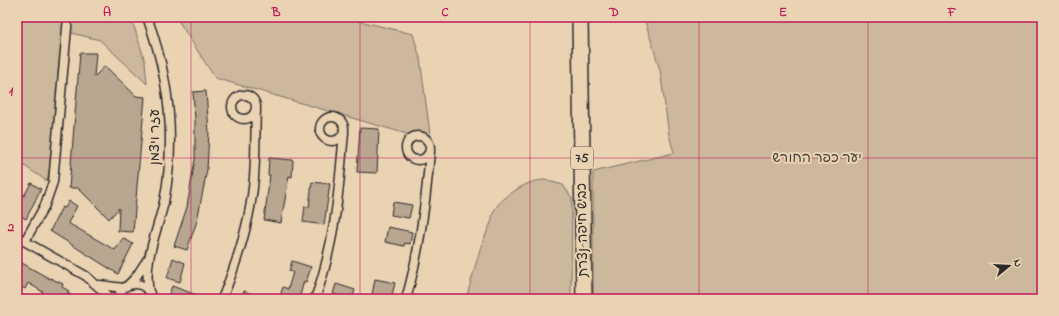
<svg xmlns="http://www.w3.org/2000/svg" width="1059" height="316" font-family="'Indie Flower','Playpen Sans Hebrew',sans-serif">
<rect width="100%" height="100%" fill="#ead3b3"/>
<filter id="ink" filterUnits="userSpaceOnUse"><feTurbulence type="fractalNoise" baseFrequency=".025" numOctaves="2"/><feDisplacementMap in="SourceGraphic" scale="8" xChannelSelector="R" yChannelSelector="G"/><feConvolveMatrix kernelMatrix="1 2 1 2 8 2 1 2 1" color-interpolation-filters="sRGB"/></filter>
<g filter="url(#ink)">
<path fill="#cbb89d" stroke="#7b7264" d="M17,17H131L145,61L147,84L100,40L63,31L51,162L47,181L17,161Z
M176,17H351V19L413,34L420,58L431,141L215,78Z
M644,17H1034L1042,25V299H593V172L674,153L669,135L660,70Z
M545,180L563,185L572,198L571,299H466L481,246L492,220C490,205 517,188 529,183C534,181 540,180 545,180Z"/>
<path fill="#b8a690" stroke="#2b2b2b" d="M80,53H96L94,77L105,66L136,96L145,97L133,232L118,231L119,208L109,219L78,188H69Z
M206,91L209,132L207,170L197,221L187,250L174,246L187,207L195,159V119L193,92Z
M360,128L379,129L377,173L357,172Z
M269,158L293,160L292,177L289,176L281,223L264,220L270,175H268Z
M312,182L330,184L324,225L303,222L305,206L309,207Z
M31,183L41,189L26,219L17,214V192L24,196Z
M69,201L77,206L68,223L115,250L123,238L133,244L118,274L50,231L62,207L65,208Z
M393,202L412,205L409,218L391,215Z
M388,227L412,232L410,244L405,243L404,246L385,242Z
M173,258L185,263L180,282L167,278Z
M292,261L311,267L306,282L304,281L299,299H279L283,287L288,289L293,272L289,271Z
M22,263L50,279V278L63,284L62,287L69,291L67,293L78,299H50L42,295L43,292L28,283L25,289L17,284V273Z
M375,279L395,283L391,299L372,295Z
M336,284L355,290L352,299H339L340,296L333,294Z
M172,286L205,298L204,299H173L168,297Z
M244,291L263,299H241Z"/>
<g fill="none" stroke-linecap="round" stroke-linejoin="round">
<g stroke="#2b2b2b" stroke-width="11">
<path id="street" d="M147,17C169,76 176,140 164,202C157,233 143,260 149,292
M232 107a12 12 0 1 1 24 0a12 12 0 1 1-24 0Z
M320 129a12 12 0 1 1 24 0a12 12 0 1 1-24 0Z
M406 148a12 12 0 1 1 24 0a12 12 0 1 1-24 0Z
M17,237L86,276L112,299
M25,241L45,205L53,182L68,17
M100,285L123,288
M128,285L136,277L147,260
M117,299L123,288C135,280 148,284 152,299
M222,299C238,260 251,220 254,177C256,155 255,132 256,109
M315,299C335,245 339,189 344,132
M406,299C420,251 426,201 430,151"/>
</g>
<g stroke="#2b2b2b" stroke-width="18">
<path id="highway" d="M580,17L584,299"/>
</g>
<use href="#street" stroke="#ead3b3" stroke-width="8"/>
<use href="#highway" stroke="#ead3b3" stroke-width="15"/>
</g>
</g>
<path fill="none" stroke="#c2185b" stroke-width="1" stroke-opacity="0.55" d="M191,17V299M360,17V299M530,17V299M699,17V299M868,17V299M17,158H1042"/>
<g text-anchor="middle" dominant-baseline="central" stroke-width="4" stroke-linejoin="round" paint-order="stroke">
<rect fill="#ead3b3" stroke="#645d54" stroke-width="1" x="571" y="147" width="22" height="22" rx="3"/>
<g font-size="13" font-weight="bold" fill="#2b2b2b">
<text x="582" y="158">75</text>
</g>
<g font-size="14" fill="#2b2b2b" stroke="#ead3b3">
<text transform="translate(155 137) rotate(-90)">עזר ויצמן</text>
<text transform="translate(583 230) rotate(-91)">כביש חיפה-נצרת</text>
</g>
<g font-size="14" fill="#43403c" stroke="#ead3b3">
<text x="817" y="158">יער כפר החורש</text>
</g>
</g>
<rect width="1059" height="316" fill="none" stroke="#ead3b3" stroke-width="44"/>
<g transform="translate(1009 266) rotate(72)" stroke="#ead3b3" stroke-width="3" paint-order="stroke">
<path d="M0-3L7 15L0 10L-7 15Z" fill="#2b2b2b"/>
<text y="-6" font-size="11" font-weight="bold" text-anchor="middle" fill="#2b2b2b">N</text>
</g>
<rect x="22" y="22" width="1015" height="272" fill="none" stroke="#c2185b" stroke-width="1.5"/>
<g font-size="13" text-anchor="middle" font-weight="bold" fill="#c2185b">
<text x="107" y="16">A</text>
<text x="276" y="16">B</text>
<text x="445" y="16">C</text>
<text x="614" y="16">D</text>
<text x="783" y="16">E</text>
<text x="952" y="16">F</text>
<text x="11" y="95">1</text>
<text x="11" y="231">2</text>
</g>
</svg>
